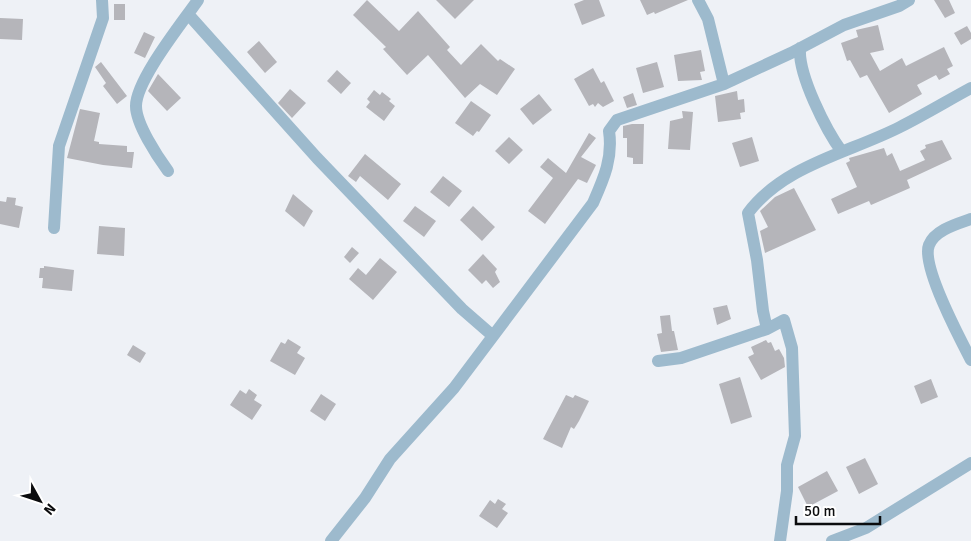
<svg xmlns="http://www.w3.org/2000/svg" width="971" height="541" font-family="Signika,sans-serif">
<rect width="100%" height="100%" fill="#eef1f6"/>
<path fill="#b5b5ba" d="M367,0L399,31L418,11L450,47L447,50L461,65L481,44L498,61L500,59L515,69L497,95L480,84L465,98L428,55L407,75L383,49L386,47L353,15Z
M436,0H474L455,19Z
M584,0H599L605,16L582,25L574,4Z
M640,0H688L655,14L654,12L647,15Z
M934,0H949L955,13L945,18Z
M114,4H125V20H114Z
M0,18L23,19L22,40L0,39Z
M878,25L884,50L870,53L880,71L902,58L906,66L944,47L953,66L947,69L950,74L939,80L936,75L917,85L922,94L889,113L867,75L860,78L850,60L847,61L841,43L858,37L856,30Z
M967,26L971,33V39L961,45L954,33Z
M144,32L155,37L145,58L134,53Z
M259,41L277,62L265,73L247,52Z
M701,50L705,71L700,72L702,80L678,81L674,55Z
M101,62L127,96L117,104L103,86L106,83L95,67Z
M657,62L664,87L643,93L636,68Z
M593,68L601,83L604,81L614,101L603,107L598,103L595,107L593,104L589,106L574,79Z
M337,70L351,83L341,94L327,81Z
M158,74L181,98L167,111L148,91Z
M290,89L306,103L292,118L278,103Z
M374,90L380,95L382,92L391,99L389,101L395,106L384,121L366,107L370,102L367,99Z
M737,91L738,100L744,99L745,112L740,113L741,119L718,122L715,96Z
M633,93L637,105L627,108L623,97Z
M539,94L552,110L533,125L520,109Z
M471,101L491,115L479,132L477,131L473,136L455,123Z
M80,109L100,113L94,141L99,142V144L127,146V152H134L132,168L103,165L67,158Z
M682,111L693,112L690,150L668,149L670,121L683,118Z
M632,124H644L643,164H633V158L627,157V138H623V126Z
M589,133L596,138L581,157L596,165L587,183L578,179L545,224L528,211L553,178L540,167L548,158L566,173Z
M509,137L523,150L509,164L495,151Z
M752,137L759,161L740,167L732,143Z
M942,140L952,159L907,180L910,188L871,205L869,201L838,214L831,199L857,187L846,163L850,161L849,158L884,148L887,156L892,153L900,171L925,160L920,151L926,148L925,145Z
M365,154L401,184L388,200L360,176L356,182L348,176Z
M443,176L462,191L449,207L430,192Z
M794,188L816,230L765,253L760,231L768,227L760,211L775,197Z
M293,194L313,211L304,227L285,211Z
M7,197L16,198L15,205L23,207L19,228L0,224V201L6,202Z
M415,206L436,221L424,237L403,221Z
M473,206L495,227L482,241L460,220Z
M99,226L125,228L124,256L97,254Z
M352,247L359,253L350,263L344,257Z
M483,254L497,269L495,272L500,282L493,288L486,280L482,284L468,270Z
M380,258L397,272L373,300L349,279L358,268L366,275Z
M44,266L74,270L72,291L42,288L43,278H39L40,268H44Z
M727,305L731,319L717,325L713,308Z
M670,315L672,331H674L678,350L661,352L657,334L662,333L660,316Z
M288,339L301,347L297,353L305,358L295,375L270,361L281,342L285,344Z
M766,340L768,343L771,342L775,351L779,349L784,358L785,367L761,380L748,357L754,354L751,347Z
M133,345L146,353L140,363L127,355Z
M740,377L752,417L731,424L719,384Z
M931,379L938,397L921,404L914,386Z
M249,389L257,395L254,400L262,405L252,420L230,405L240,390L246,394Z
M321,394L336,404L325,421L310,411Z
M566,395L573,398L575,395L589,401L579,421L574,429L571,427L562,448L543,439Z
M865,458L878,484L859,494L846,467Z
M827,471L838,491L808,507L798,487Z
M498,499L506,504L502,509L508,513L497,528L479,516L490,500L495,504Z"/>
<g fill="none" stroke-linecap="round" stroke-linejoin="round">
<path stroke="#9dbacd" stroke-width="12" d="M698,0L708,19L724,84
M188,14L317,158L462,309L493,336
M800,48C798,75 826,130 842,152
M168,171C157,156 136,124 136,106C136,80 182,23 198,0
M971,219C957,224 935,230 929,245C921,265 960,339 971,360
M54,228L59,146L103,18L102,0
M767,329L784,320L792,348L795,436L787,465V491L780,541
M658,361L681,358L767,329L763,311L757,260L748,213C784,165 849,153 900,127C924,115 947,101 971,88
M331,541L365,498L390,459L454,388L593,203C604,178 613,158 609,131L617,120L724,84L791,53L844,25L899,6L909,0
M832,541L866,528L971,463"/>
</g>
<g transform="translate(40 501) rotate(130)" stroke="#ffffff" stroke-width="4" paint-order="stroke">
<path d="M0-4L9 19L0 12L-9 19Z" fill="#0b0c0e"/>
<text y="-8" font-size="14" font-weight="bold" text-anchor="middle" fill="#0b0c0e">N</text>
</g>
<path d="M796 516v8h84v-8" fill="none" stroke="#0b0c0e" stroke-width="2.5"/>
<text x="804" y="516" font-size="15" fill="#0b0c0e" stroke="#ffffff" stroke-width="4" paint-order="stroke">50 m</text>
</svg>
